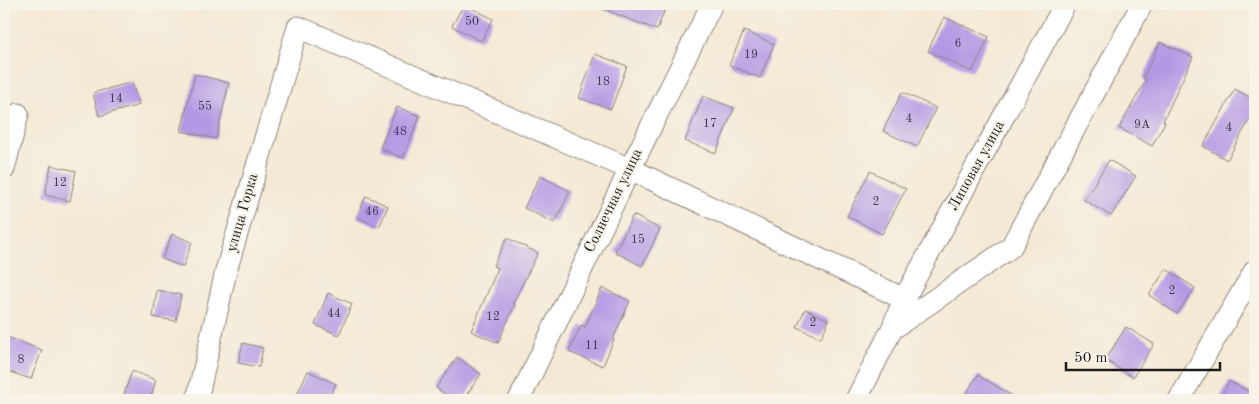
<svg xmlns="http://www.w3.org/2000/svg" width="1259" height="404" font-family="'Old Standard TT',serif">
<rect width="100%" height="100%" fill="#f7f3e8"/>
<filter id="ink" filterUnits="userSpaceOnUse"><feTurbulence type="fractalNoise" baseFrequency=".02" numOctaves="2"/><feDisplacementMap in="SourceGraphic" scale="10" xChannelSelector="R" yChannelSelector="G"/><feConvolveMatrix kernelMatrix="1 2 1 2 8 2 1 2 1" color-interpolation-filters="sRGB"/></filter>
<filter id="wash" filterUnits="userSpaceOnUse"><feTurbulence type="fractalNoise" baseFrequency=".0096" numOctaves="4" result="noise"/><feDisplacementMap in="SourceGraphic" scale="20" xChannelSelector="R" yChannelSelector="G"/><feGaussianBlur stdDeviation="1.12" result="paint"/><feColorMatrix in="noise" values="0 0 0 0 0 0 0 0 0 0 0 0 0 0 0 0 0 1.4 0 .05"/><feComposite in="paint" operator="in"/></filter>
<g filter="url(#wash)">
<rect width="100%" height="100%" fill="#f4e9d4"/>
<g id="blocks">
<path fill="#b399e4" d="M464,4L493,19L481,41L452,26Z
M593,4H667L657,30L593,5Z
M944,17L989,37L972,72L928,51Z
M744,31L774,44L760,78L729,65Z
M1160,42L1193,57L1163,121L1165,122L1152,146L1119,128L1146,80L1143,78Z
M595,54L627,66L611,109L579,98Z
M195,74L229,83L216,139L181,131Z
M132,82L139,105L99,116L93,93Z
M1235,89L1255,100V110L1227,160L1203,146Z
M902,92L936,108L917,147L883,131Z
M703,96L734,108L716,153L685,141Z
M397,107L420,116L403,158L380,148Z
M1109,160L1136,176L1111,216L1084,200Z
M51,165L76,171L70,201L45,195Z
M870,171L906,189L882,234L847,216Z
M540,176L570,191L555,223L524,208Z
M366,196L388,206L379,227L357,217Z
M633,215L660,229L642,266L615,252Z
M172,234L192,242L183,267L162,259Z
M507,238L538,253L513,303L515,304L498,343L471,331L498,268L493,266Z
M1166,269L1195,288L1177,314L1149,295Z
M602,288L630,301L613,339H614L603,366L569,352L581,325L585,327Z
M157,290L181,295L176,321L153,317Z
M328,293L352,304L339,335L315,325Z
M805,309L829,320L821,338L797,327Z
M1126,327L1154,344L1133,377L1105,360Z
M7,337L42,350L31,379L4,370V347Z
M243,343L263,348L259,367L238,363Z
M457,357L481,374L463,400H454L436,388Z
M132,371L156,380L150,400H122Z
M308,371L336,384L328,400H294Z
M978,375L1019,400H962Z
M1229,381L1255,395V400H1219Z"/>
</g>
</g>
<g filter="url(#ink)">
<use href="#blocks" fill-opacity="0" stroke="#888278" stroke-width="1"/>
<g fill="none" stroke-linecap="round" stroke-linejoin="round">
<g stroke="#888278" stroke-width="23">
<path id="minor" d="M4,169L18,114
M892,329L1011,247L1142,4
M197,400L226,271L298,27L630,169L904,299
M519,400L630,169L712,4
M856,400L892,329L904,299L1065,4
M1179,400L1255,270"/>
</g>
<use href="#minor" stroke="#fff" stroke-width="21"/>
</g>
</g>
<g text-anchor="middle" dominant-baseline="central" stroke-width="4" stroke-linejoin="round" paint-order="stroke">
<g font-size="12" fill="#423b4e">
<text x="472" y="22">50</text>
<text x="958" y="44">6</text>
<text x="751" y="55">19</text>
<text x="603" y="82">18</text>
<text x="116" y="99">14</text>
<text x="205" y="107">55</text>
<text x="909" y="119">4</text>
<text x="710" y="124">17</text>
<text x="1142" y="125">9А</text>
<text x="1229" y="128">4</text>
<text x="400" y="132">48</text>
<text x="60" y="183">12</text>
<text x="876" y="202">2</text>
<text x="372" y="212">46</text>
<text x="638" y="240">15</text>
<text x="1172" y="291">2</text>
<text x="334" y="314">44</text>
<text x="493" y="317">12</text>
<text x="813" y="323">2</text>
<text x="592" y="346">11</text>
<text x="21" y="360">8</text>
</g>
<g font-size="15" fill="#1c1c1c" stroke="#f7f3e8">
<text transform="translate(977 166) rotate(-61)">Липовая улица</text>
<text transform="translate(614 201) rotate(-64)">Солнечная улица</text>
<text transform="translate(243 213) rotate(-74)">улица Горка</text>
</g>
</g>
<rect width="1259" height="404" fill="none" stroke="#f7f3e8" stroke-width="20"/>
<path d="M1066 362v8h154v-8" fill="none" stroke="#1c1c1c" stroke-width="2.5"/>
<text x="1074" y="362" font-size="15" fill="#1c1c1c" stroke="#f7f3e8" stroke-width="4" paint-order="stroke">50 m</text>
</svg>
